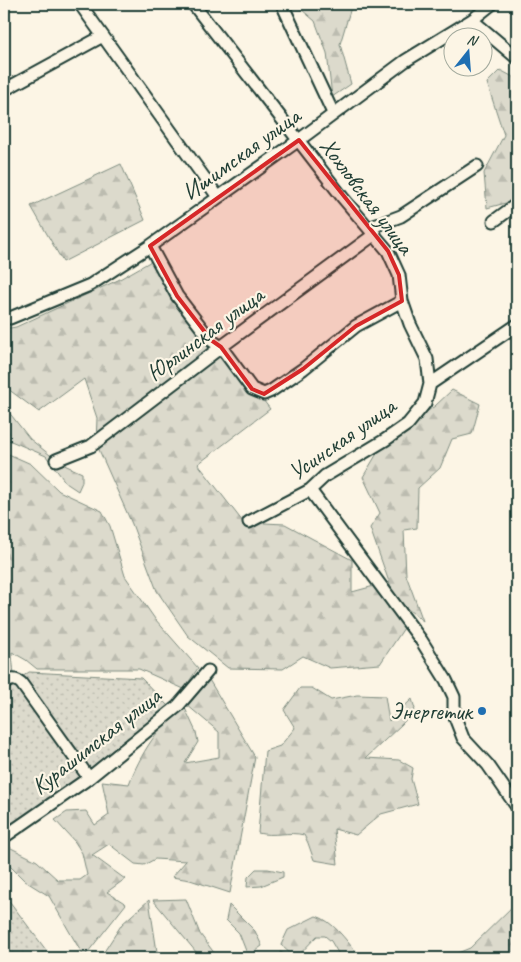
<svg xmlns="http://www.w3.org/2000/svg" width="521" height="962" font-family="Caveat,sans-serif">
<defs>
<pattern id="forest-firs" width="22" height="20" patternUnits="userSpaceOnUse" patternTransform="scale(1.25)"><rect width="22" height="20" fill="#dcdacc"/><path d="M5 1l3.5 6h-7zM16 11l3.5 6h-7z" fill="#bcbcb0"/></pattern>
<pattern id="garden-dots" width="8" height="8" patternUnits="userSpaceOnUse" patternTransform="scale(1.25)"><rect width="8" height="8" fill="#dcdacc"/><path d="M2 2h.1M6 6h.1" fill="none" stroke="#bcbcb0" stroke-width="1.8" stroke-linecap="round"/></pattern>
</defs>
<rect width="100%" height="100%" fill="#fcf5e5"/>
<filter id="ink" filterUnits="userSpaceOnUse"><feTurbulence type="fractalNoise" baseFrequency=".02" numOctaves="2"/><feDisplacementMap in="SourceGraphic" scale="10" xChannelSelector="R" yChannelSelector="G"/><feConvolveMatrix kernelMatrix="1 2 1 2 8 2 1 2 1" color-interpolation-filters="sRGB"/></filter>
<g filter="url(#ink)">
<path fill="url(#forest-firs)" stroke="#7e8c80" d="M295,4H352L340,44L351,84L332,97L327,53L315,21Z
M500,70L517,79V153L514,152L517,154V200L487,208L484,173L504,135L487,83Z
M121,164L145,220L63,262L31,206Z
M155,259L270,409L198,464L243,522L285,524L352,560V592L374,586L406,625L380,664L330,668L303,656L283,669L228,668L188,636L157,591L132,524L96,443L97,418L84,379L39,412L8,389L4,383V329L16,327L118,280Z
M452,390L480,404L472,434L452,439L440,468L418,488L417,528L404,530L406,575L423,621L395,599L370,528L380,513L363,477L385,440L435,406Z
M4,406L30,439L60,463L82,473V482L78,491L66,483L46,456L4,438Z
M4,452L31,464L59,491L102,511L110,526L125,576L155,619L198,668L184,689L139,669H37L26,660L12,652C12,669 19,678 4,690Z
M208,678L255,757L230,893L190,880L172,877L186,861L155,859L144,865L135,864L109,844L92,855L125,879L107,892L126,904L84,957L49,896L25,881L4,860V846L5,845L37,861L58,880H80L87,875L82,853L75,842L55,820L67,812L86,811L95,825L109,815L102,781L129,784C140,755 159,724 184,706L196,732L198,742L185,763L219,757V732L187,705Z
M300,688H312L331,700L357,695L385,696L389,721L412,699L415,709L402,724L366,758L399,760L413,768L411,779L418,804L381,814L356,835L334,829L338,864L314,860L308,843L304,835C289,831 273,837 258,833L265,751L280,746L295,728L284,710Z
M256,869H268L283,872V877L261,886L247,887L248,877Z
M186,899L200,934L218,958H201L153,900Z
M149,900L158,958H100L122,924Z
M517,902V958H449L448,957L470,948Z
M229,905L255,931L262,946L248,956L239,933L226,920Z
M316,916C333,921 345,939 356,952L353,958H341L331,941L325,936H317L296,958H280V952L294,957L281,945L288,930Z"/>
<path fill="url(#garden-dots)" stroke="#7e8c80" d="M29,672L141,678L169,707L85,778L4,834V690Z
M4,894L52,958H4Z"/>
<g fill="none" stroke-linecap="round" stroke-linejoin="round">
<g stroke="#1f3d34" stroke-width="15">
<path id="minor" d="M80,4L218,197
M193,4L343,198L388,251L399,275L402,301L410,324L427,359L430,384
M282,4L333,113
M472,20L517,58
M4,90L103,36
M494,221L517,204
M369,228L401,216L477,166
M150,246L177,296L211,340L221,347L252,389L264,394L271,391L303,369L356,326L402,301
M4,318H10L90,285L150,246L299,140L405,61L472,20L492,4
M56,460L91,446L221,347L375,234
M310,490L421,640L446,680L454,697V715L463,738L488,765L517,807
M249,522L310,490L325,476L385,440L408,424L425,403L430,384L517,325
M4,684C10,679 15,678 21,683L89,778
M4,837L89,778L178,706L208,671"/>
</g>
<use href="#minor" stroke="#fcf5e5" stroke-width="11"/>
</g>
</g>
<path fill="#d62828" fill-opacity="0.2" stroke="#d62828" stroke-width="4" stroke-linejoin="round" d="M299,140L388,251L399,275L402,301L356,326L303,369L264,394L252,389L221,347L211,340L177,296L150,246Z"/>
<circle fill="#1f6fb2" stroke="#fcf5e5" stroke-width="2" cx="482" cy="711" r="5"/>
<g text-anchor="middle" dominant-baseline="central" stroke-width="4.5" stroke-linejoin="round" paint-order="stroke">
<g font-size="24" fill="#1f3d34" stroke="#fcf5e5">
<text transform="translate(241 154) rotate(-36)">Ишимская улица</text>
<text transform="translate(367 196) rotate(53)">Хохловская улица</text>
<text transform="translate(205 334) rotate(-37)">Юрлинская улица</text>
<text transform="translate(342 439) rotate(-35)">Усинская улица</text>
<text transform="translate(96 741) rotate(-38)">Курашимская улица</text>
</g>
<g font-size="24" fill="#1f3d34" stroke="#fcf5e5" text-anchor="end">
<text x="472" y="711">Энергетик</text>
</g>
</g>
<rect width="521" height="962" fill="none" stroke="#fcf5e5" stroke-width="20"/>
<rect x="10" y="10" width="501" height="942" fill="none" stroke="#1f3d34" stroke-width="2" filter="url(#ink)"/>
<g transform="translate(468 52) rotate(17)"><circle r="24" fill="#fcf5e5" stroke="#a4ab9e"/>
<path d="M0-4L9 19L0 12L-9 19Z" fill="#1f6fb2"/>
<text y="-8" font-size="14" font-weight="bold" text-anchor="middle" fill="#1f3d34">N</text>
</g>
</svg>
